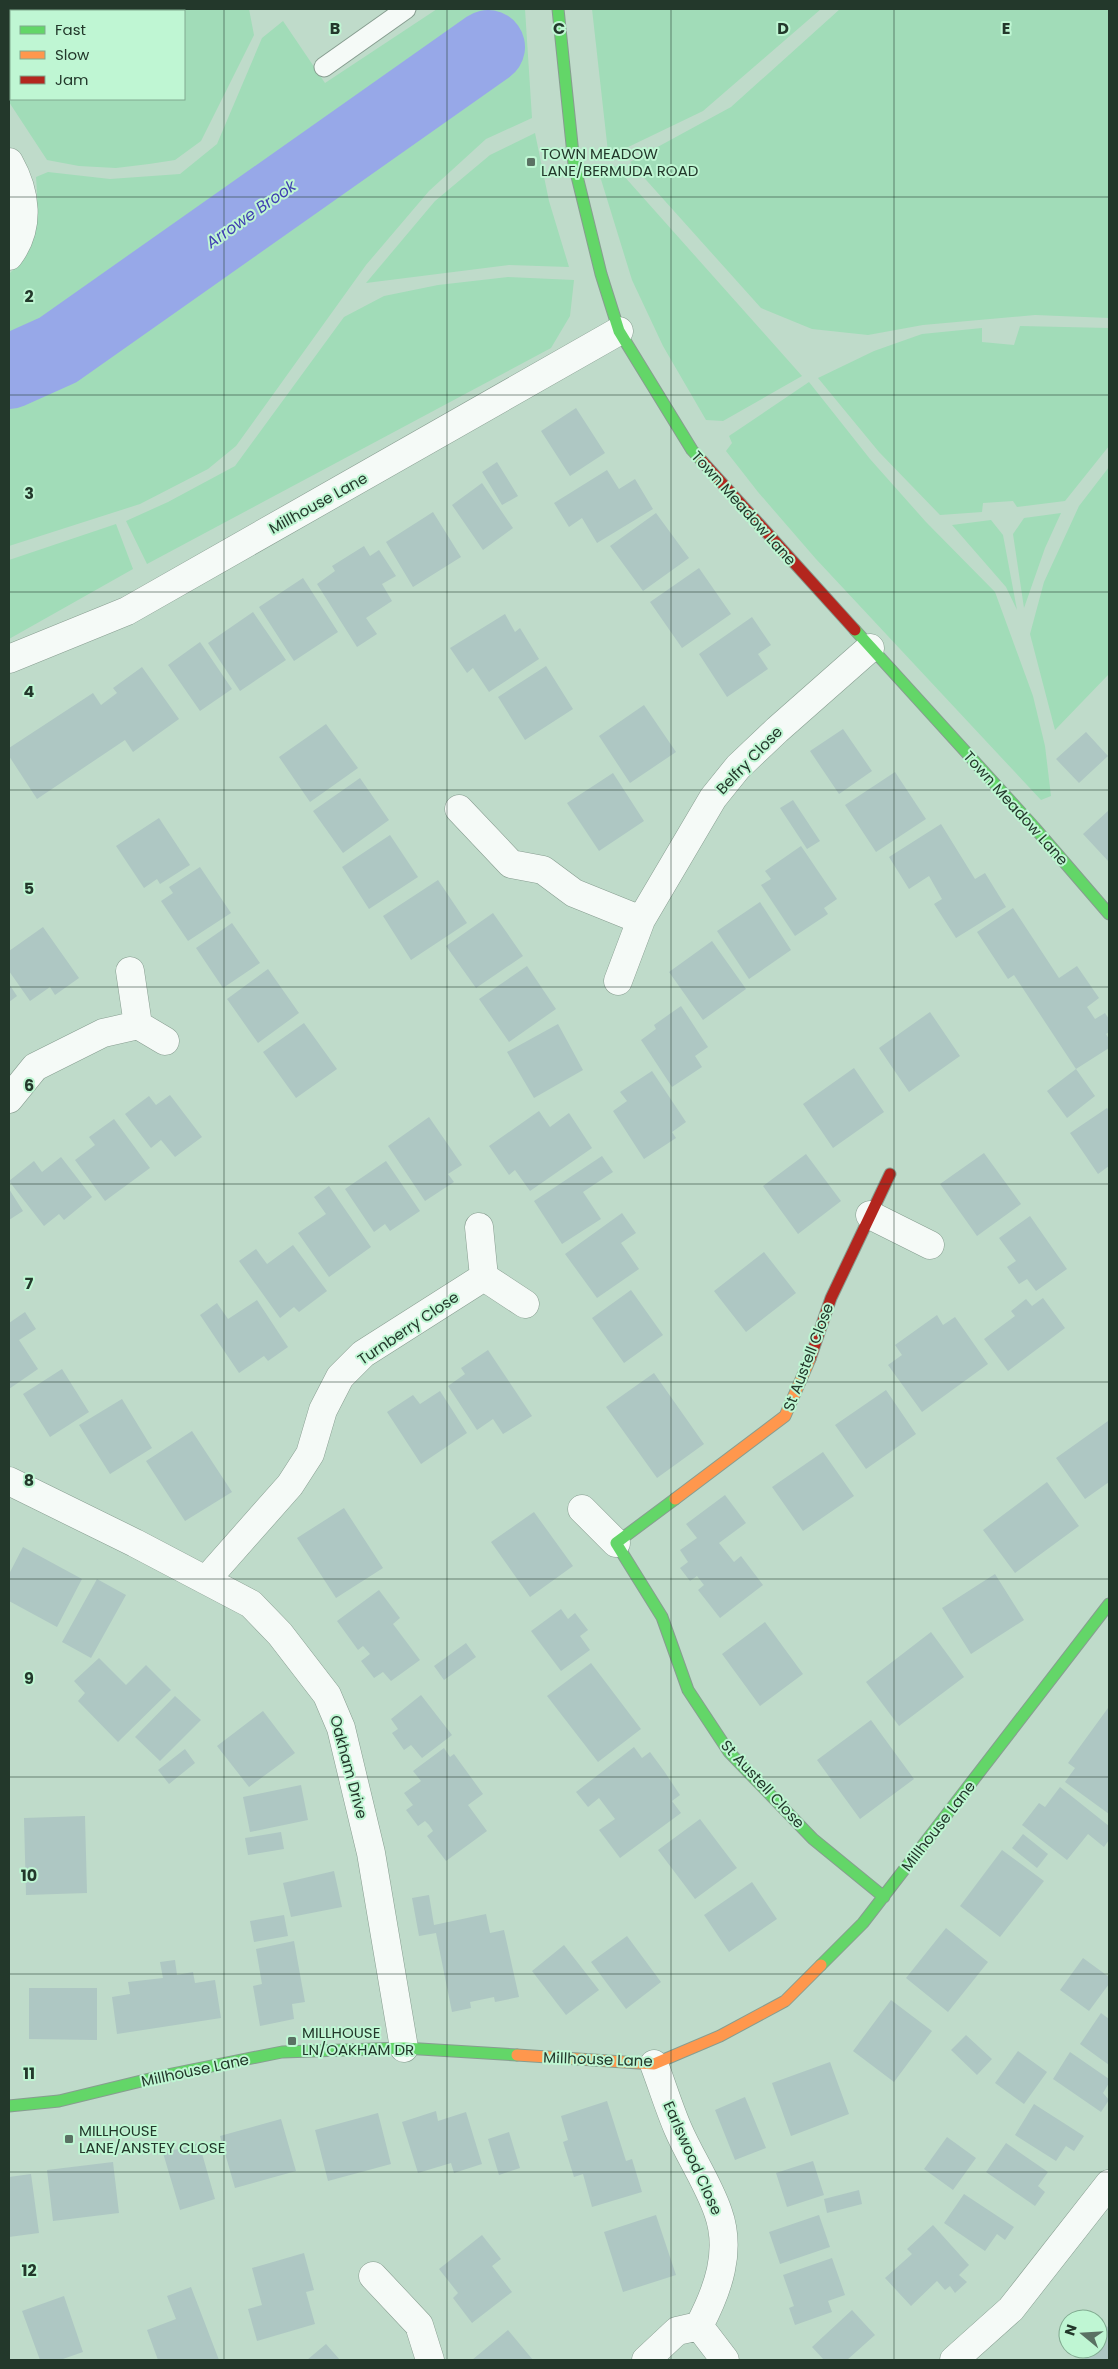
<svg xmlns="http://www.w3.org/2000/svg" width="1118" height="2369" font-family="Poppins,sans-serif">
<rect width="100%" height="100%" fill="#bfdbca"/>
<path fill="#a1dcb8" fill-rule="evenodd" d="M9,9H249L254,35L201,141L175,160L149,164L116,168L79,166L47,160L9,102ZM11,11H184V99H11Z
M437,9H525L532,118L486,139L429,191L366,265L236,446L208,469L140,504L9,546V274C39,245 39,216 36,177L48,172L110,179L180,174L217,144L262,38L283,21L325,83Z
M592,9H821L703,111L622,150L608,152Z
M840,9H1109V318L1035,315L923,325L868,335L812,329L761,308L630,162L731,107Z
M535,133L549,201L569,267L509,265L366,283L435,201L490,155Z
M615,166L802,376L723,421L706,420L663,346L632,280L599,173Z
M508,277L574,280L570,316L551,348L147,564L126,521L168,502L235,466L344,317L384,296L438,285Z
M1020,326L1109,328V446L1065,501L1017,507L1013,501L983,503L982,512L940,515L879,452L818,378L874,351L922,334L982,328V342L1014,345Z
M809,382L870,459L926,522L995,592L1033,696L1045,746L1051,796L1041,800L816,559L758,492L726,451L732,443L729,436Z
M1109,467V674L1055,730L1030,634L1044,582L1079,506Z
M1061,513L1045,548L1024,608L1013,534L1024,518Z
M991,520L1003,535L1017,610L1006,587L952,525Z
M116,524L133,569L9,639V560Z"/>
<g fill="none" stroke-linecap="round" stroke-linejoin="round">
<path stroke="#97a8e8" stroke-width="74" d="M9,372L58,350L488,47"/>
</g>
<path fill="#aec7c3" d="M576,408L605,453L570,476L541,431Z
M497,462L518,496L502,505L482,472Z
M607,470L619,489L635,479L653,509L597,543L582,518L569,527L554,503Z
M482,483L513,528L483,550L452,505Z
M433,512L461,557L413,587L386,542Z
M656,513L689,558L643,591L610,546Z
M364,546L370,556L379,550L396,576L382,584L392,601L366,618L377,634L357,647L317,584L335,571L332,566Z
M699,568L731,614L682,648L650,602Z
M303,578L338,632L294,661L259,607Z
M253,612L286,660L240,691L208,643Z
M505,614L515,632L520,628L539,659L489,692L473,668L467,673L450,648Z
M752,617L771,645L758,654L768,669L727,697L699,654Z
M200,642L232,689L200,711L168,665Z
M546,666L573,709L525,740L498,697Z
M142,667L179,719L133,752L125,740L37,799L9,756V748L93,693L101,705L117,693L113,688Z
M644,705L676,752L630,783L599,736Z
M326,724L358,768L310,802L279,757Z
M843,729L872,771L839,794L810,751Z
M1086,732L1108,756L1079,783L1056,759Z
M895,772L926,819L876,852L845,805Z
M613,773L644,821L599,851L567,803Z
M360,778L389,820L343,853L313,811Z
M793,800L820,841L807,849L780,808Z
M1109,810V862L1083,834Z
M159,818L190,865L160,884L157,879L144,888L116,846Z
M941,824L975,879L985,873L1006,907L956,938L934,904L942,899L929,876L909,889L889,857Z
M390,835L418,877L369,909L342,867Z
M801,846L837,899L824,908L828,914L795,936L761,885L771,879L765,871Z
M200,867L231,913L188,941L161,901L173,893L169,887Z
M438,880L467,923L411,960L383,916Z
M760,902L791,950L749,979L717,931Z
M1013,908L1059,978L1077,966L1099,998L1087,1007L1095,1019L1105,1013L1109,1019V1032L1106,1034L1109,1039V1048L1076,1069L1095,1096L1067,1118L1047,1091L1076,1069L1014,975L1008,979L977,932Z
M493,913L523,956L476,988L446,946Z
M232,923L260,963L223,988L196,948Z
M43,927L79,978L55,995L50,987L30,1001L9,971V951Z
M712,941L746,989L703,1020L669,972Z
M527,966L556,1009L509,1042L479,999Z
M268,969L299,1013L258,1043L227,999Z
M9,984L17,996L9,1002Z
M681,1006L708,1047L695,1056L702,1067L672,1087L641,1040L656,1029L654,1025Z
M930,1012L960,1056L909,1092L879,1048Z
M304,1023L337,1069L296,1098L263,1052Z
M558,1024L583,1070L534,1098L507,1052Z
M854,1068L884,1112L833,1148L803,1104Z
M652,1071L686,1122L672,1132L676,1138L644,1159L613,1111L627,1101L620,1092Z
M170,1095L202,1137L175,1157L161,1140L151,1148L125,1114L149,1096L156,1105Z
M1107,1108L1109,1111V1166L1098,1174L1070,1133Z
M539,1111L550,1127L569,1113L592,1148L530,1191L515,1170L509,1175L489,1146Z
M429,1117L462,1165L448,1174L454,1182L425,1201L388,1146Z
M114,1119L150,1168L105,1201L75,1160L95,1145L89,1137Z
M984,1153L1021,1204L977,1236L940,1184Z
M806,1154L841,1201L798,1234L763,1186Z
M602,1156L613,1172L583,1192L601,1219L562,1244L534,1201Z
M61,1157L92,1197L64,1220L59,1214L44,1226L9,1181L34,1161L42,1172Z
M386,1161L420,1211L390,1231L385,1224L374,1232L345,1189Z
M329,1186L371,1247L329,1277L298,1233L326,1214L314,1197Z
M9,1189L23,1211L9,1220Z
M622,1213L636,1233L621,1243L639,1269L597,1298L565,1254Z
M1030,1216L1067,1269L1036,1291L1027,1279L1019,1284L1007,1267L1016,1261L999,1238Z
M293,1245L327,1291L299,1312L294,1307L280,1318L239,1261L256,1249L267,1264Z
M764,1252L796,1293L746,1332L714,1291Z
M631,1290L663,1335L624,1363L592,1318Z
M1043,1298L1065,1328L1008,1371L984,1339L1015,1316L1011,1311L1026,1299L1032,1306Z
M257,1300L288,1347L268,1361L264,1356L239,1373L200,1315L217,1303L228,1319Z
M25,1312L36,1329L19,1340L38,1369L9,1389V1323Z
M937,1315L943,1325L955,1317L988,1364L922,1412L888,1365L902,1355L895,1345Z
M488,1350L532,1416L503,1434L493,1419L477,1430L448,1386L465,1374L461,1368Z
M62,1369L89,1412L50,1437L23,1394Z
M654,1373L704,1444L657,1478L606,1407Z
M886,1390L916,1434L866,1469L835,1425Z
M440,1391L467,1433L421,1464L387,1412L413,1395L420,1404Z
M122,1399L152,1448L110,1474L79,1425Z
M1108,1421L1109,1482L1085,1499L1056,1458Z
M192,1431L232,1492L185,1521L146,1461Z
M823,1452L854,1496L803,1531L772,1487Z
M1047,1482L1079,1526L1015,1573L983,1530Z
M725,1495L746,1523L719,1543L734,1562L741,1556L763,1585L720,1618L698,1590L704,1585L697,1576L690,1581L680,1568L688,1562L680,1550L697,1538L686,1524Z
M344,1508L383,1568L336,1598L297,1538Z
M534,1512L573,1566L530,1597L491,1542Z
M23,1547L82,1579L57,1627L9,1601V1574Z
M995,1574L1024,1620L971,1654L942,1608Z
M97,1579L126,1595L91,1658L62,1642Z
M379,1590L400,1618L393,1624L420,1660L391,1681L383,1672L374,1678L361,1661L370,1654L363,1646L358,1650L337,1621Z
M561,1609L568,1619L575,1613L588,1630L580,1636L590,1650L561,1671L531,1631Z
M765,1622L803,1674L760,1706L722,1654Z
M931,1632L964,1677L899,1726L866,1682Z
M466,1643L476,1657L444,1680L434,1666Z
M99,1658L126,1685L146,1665L171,1690L118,1742L78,1701L85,1693L74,1681Z
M591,1663L641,1729L598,1762L547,1696Z
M421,1695L452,1735L422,1758L411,1745L404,1750L392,1733L398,1729L391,1719Z
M175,1696L201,1720L160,1761L135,1737Z
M1108,1708L1109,1709V1814L1065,1782L1075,1768L1068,1763Z
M263,1711L295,1753L249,1787L217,1746Z
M871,1720L914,1779L860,1819L817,1760Z
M634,1747L642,1758L650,1752L664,1771L680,1795L672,1801L681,1813L620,1858L599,1830L615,1819L599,1798L588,1807L576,1792Z
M444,1748L450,1757L454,1754L483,1794L468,1805L487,1831L446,1861L427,1836L433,1831L429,1825L425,1821L418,1826L406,1810L413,1805L404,1793L421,1781L413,1771Z
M185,1749L195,1763L169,1784L158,1770Z
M301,1785L308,1820L250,1832L243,1797Z
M1060,1787L1109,1826V1840L1104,1847L1088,1834L1067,1860L1022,1825L1039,1803L1045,1807Z
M85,1816L87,1893L26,1895L24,1818Z
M700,1819L737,1868L695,1899L658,1850Z
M281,1832L284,1849L248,1855L245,1838Z
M1023,1834L1048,1854L1037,1868L1012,1848Z
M1002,1850L1044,1881L1000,1937L960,1906Z
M334,1871L342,1907L291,1917L283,1883Z
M752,1882L777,1919L729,1952L704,1915Z
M429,1895L434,1925L486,1914L490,1933L504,1930L519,1997L495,2002L494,1997L470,2002L471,2008L452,2012L436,1933L419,1936L412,1898Z
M284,1915L288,1936L254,1942L250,1921Z
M946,1928L988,1962L948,2012L906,1978Z
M627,1936L661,1982L626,2009L591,1962Z
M294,1941L305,2002L292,2004L294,2019L260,2026L253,1986L262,1984L256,1949Z
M564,1945L599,1990L566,2015L532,1971Z
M1083,1958L1109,1977V1984L1089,2011L1060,1990Z
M175,1960L177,1975L193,1972L195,1983L215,1980L221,2018L117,2034L112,1997L130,1994L128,1982L163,1978L160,1962Z
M29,1988H97V2040L29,2039Z
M891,2000L932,2031L894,2082L853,2051Z
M1101,2013L1109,2019V2065L1080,2044Z
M966,2035L992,2059L977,2075L951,2050Z
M1018,2051L1047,2072L1024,2104L995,2083Z
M1070,2052L1109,2079V2083L1103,2093L1109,2100L1101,2112L1053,2079Z
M830,2062L849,2114L791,2136L772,2083Z
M745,2097L766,2148L735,2160L715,2110Z
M607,2101L626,2161L632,2159L642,2192L592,2207L583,2174L574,2177L563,2142L568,2140L561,2116Z
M1034,2104L1084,2136L1074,2151L1066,2146L1056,2161L1015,2135Z
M436,2111L438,2121L466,2112L482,2164L454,2173L451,2163L418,2173L402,2122Z
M378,2113L391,2164L328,2181L315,2130Z
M281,2119L296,2171L235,2188L220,2136Z
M509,2132L520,2168L499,2175L488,2139Z
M947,2137L976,2158L953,2190L924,2169Z
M199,2143L215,2199L180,2210L163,2153Z
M1006,2143L1048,2172L1038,2186L1045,2192L1035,2206L986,2172Z
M813,2161L824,2195L787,2207L776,2173Z
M113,2162L119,2213L53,2221L47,2170Z
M31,2174L39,2233L9,2237V2177Z
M859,2190L862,2204L827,2213L824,2199Z
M964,2194L1014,2227L1005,2240L997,2234L985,2251L944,2223Z
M656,2215L676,2275L623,2292L604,2232Z
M819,2215L830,2247L780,2264L769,2232Z
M933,2225L969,2265L959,2275L967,2282L955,2293L950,2286L945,2290L937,2281L911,2306L885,2278L912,2254L907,2249Z
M482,2235L501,2259L492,2266L512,2292L472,2323L453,2298L458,2293L439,2269Z
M304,2253L314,2290L306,2292L315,2324L257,2341L248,2309L262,2305L252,2268Z
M832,2258L845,2295L828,2301L832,2312L795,2325L789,2308L794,2306L783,2275Z
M191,2287L219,2360H158L147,2330L176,2319L167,2296Z
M64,2296L83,2352L60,2360H40L22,2311Z
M852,2310L875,2335L847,2360H824L812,2347Z
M1098,2319L1109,2328V2360H1087L1071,2349H1098Z
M508,2330L533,2360H472Z
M326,2344L340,2360H307Z"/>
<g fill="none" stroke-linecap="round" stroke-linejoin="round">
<g stroke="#879d90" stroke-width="21">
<path id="lane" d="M324,67L406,9"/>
</g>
<g stroke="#879d90" stroke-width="29">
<path id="street" d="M9,162C26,192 31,227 9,256
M9,659L127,611L619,331
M459,809L511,864L543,870L574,893L641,920
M130,971L138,1025
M618,981L641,920L713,798L738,767L777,730L870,648
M9,1099L35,1067L103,1033L138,1025L165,1041
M870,1215L930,1245
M479,1227L484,1277
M9,1481L135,1543L251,1604L280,1634L327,1695L341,1728L371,1853L404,2048
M582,1509L616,1543
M206,1580L290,1485L310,1454L323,1410L340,1377L363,1354L484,1277L525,1304
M654,2064C662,2085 669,2108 678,2129C690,2157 708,2183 718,2212C732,2251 718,2290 699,2326L725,2360
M373,2276L419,2325L430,2360
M646,2360L677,2331L699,2326
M954,2360L1011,2309L1109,2184"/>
</g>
<g stroke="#879d90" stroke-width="13">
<path id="fast" d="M558,9L574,164L601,274L619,331L692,450L702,461
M855,630L1034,827L1109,914
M675,1499L616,1543L662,1617L688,1690L729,1752L813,1839L884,1897
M821,1965L863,1923L1109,1604
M9,2106L59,2101L162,2076L282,2052L404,2048L517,2055"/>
</g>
<g stroke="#879d90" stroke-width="13">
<path id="slow" d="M675,1499L785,1416L810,1359
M517,2055L654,2064L720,2036L785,2001L821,1965"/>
</g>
<g stroke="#879d90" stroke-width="13">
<path id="jam" d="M702,461L855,630
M810,1359L831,1298L890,1174"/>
</g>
<use href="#lane" stroke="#f5faf7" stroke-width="19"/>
<use href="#street" stroke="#f5faf7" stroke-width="28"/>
<use href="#fast" stroke="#63d668" stroke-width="11"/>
<use href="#slow" stroke="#ff974d" stroke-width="11"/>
<use href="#jam" stroke="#b3261e" stroke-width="11"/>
</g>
<path fill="none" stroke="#23382b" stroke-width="1" stroke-opacity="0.55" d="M224,9V2360M447,9V2360M671,9V2360M894,9V2360M9,197H1109M9,395H1109M9,592H1109M9,790H1109M9,987H1109M9,1184H1109M9,1382H1109M9,1579H1109M9,1777H1109M9,1974H1109M9,2172H1109"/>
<g fill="#5a7163" stroke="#bff6d3" stroke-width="2">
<rect x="526" y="157" width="10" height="10" rx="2.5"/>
<rect x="287" y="2036" width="10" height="10" rx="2.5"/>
<rect x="64" y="2134" width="10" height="10" rx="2.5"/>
</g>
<g text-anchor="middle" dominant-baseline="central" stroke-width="4" stroke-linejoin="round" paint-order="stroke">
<g font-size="15" fill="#23382b" stroke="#bff6d3" text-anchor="start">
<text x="541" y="153">TOWN MEADOW<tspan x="541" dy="17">LANE/BERMUDA ROAD</tspan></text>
<text x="302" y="2032">MILLHOUSE<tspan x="302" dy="17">LN/OAKHAM DR</tspan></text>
<text x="79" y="2130">MILLHOUSE<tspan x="79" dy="17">LANE/ANSTEY CLOSE</tspan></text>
</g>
<g font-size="15" fill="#23382b" stroke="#bff6d3">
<text transform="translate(318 503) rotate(-29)">Millhouse Lane</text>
<text transform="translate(744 508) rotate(48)">Town Meadow Lane</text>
<text transform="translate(749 760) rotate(-46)">Belfry Close</text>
<text transform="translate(1016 808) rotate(48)">Town Meadow Lane</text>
<text transform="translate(408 1328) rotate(-34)">Turnberry Close</text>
<text transform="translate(808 1357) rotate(-69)">St Austell Close</text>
<text transform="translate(349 1767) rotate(75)">Oakham Drive</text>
<text transform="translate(763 1784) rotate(47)">St Austell Close</text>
<text transform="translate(938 1826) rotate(-52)">Millhouse Lane</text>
<text transform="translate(598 2059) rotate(2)">Millhouse Lane</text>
<text transform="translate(195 2070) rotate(-12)">Millhouse Lane</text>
<text transform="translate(693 2158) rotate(66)">Earlswood Close</text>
</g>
<g font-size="16" font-style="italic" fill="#4140b2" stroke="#bff6d3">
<text transform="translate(251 214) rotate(-35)">Arrowe Brook</text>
</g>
</g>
<g font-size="16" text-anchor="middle" font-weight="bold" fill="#23382b" stroke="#bff6d3" stroke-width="4" stroke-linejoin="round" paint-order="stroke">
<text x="335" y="34">B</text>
<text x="559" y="34">C</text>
<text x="783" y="34">D</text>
<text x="1006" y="34">E</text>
<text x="29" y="302">2</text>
<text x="29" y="499">3</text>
<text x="29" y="697">4</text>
<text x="29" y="894">5</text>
<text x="29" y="1091">6</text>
<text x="29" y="1289">7</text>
<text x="29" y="1486">8</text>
<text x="29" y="1684">9</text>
<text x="29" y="1881">10</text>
<text x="29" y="2079">11</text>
<text x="29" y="2276">12</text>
</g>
<rect width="1118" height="2369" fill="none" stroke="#23382b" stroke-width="20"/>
<rect x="10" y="10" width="175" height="90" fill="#bff6d3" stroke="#81aa90"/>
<rect x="20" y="26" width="25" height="8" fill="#63d668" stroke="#81aa90"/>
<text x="55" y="35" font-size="15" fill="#23382b">Fast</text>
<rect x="20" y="51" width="25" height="8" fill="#ff974d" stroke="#81aa90"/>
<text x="55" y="60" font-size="15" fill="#23382b">Slow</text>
<rect x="20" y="76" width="25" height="8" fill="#b3261e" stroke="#81aa90"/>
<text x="55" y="85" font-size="15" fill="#23382b">Jam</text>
<g transform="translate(1083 2334) rotate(288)"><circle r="24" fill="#bff6d3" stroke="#81aa90"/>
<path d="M0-4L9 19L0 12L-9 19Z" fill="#5a7163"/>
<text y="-8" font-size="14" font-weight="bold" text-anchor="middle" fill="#23382b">N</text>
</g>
</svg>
